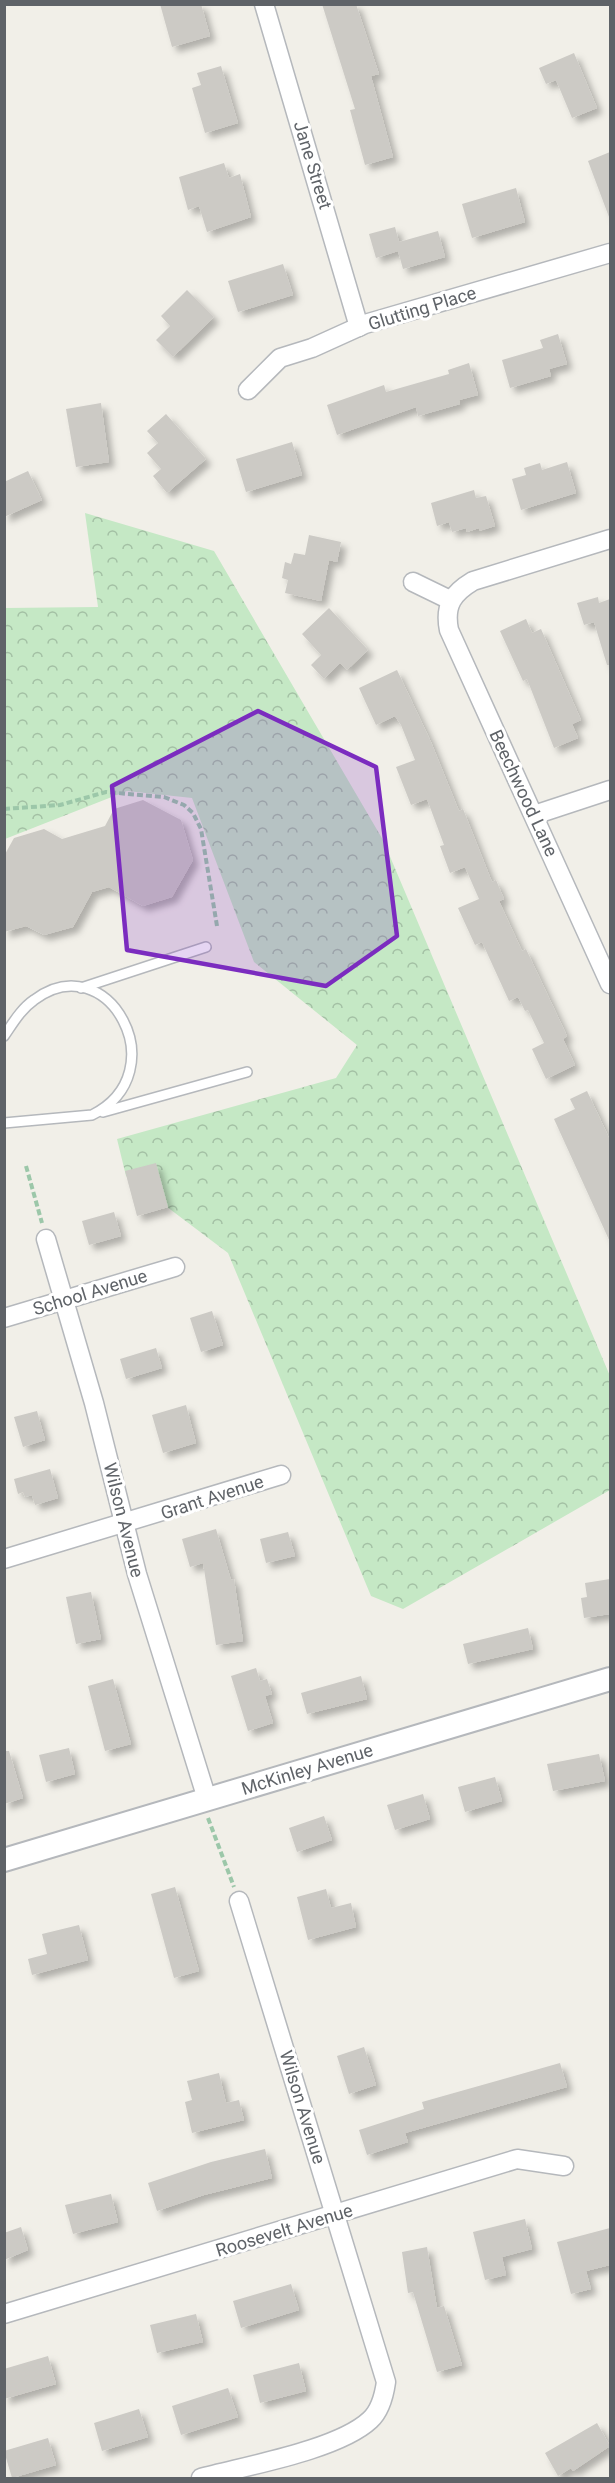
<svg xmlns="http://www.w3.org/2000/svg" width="615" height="2483" viewBox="0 0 615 2483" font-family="Roboto,sans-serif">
  <defs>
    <pattern id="forest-crowns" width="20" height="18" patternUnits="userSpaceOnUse" patternTransform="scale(1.5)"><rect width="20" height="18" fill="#c5e8c5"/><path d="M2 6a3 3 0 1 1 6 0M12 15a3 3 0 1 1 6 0" fill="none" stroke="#a3c0a4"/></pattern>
    <filter id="shadow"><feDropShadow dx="5.5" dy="5.5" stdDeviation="3" flood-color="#0004"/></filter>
  </defs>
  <rect width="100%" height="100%" fill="#f1efe8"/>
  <path fill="url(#forest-crowns)" d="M85,513l129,38 169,289 227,536v114l-207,119 -32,-13 -143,-343 -102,-77 -9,-37 219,-61 21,-33 -103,-83 -62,-164 -65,-7 -122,48v-231l93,-1z"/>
  <g fill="#cccac5" filter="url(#shadow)">
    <path d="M160,4h41l9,32 -38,11z"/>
    <path d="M322,4h34l23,70 -8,2 22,81 -28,8 -15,-55 5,-1z"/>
    <path d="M574,53l23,55 -25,10 -16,-38 -10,4 -7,-16z"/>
    <path d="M221,66l17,57 -33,10 -13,-45 9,-3 -4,-12z"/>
    <path d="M610,152v65h-1l-21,-56z"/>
    <path d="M224,163l5,15 11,-4 11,43 -44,15 -8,-26 -11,4 -9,-33z"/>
    <path d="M516,188l9,34 -53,16 -10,-34z"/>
    <path d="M395,227l4,15 39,-11 7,26 -42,12 -5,-18 -22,7 -7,-24z"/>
    <path d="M283,264l10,31 -55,17 -10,-31z"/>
    <path d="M187,290l27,27 -41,40 -17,-17 14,-14 -9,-10z"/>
    <path d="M558,334l9,30 -18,5 2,7 -41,12 -8,-28 41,-12 -3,-8z"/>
    <path d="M469,363l9,32 -19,5 1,4 -42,12 -2,-9 -79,28 -10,-30 57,-20 2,7 63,-18 -1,-4z"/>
    <path d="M101,403l8,59 -33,5 -10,-58z"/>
    <path d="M166,414l40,45 -39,34 -14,-17 8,-7 -14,-16 11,-10 -11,-12z"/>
    <path d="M292,442l10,33 -56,17 -10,-33z"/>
    <path d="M567,462l9,31 -55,17 -9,-31 14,-4 -2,-7 16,-5 2,7z"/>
    <path d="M28,471l14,29 -38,17v-35z"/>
    <path d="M474,490l2,8 10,-2 9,30 -16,5v-3l-12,4 -1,-4 -14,4 -3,-10 -12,4 -6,-23z"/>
    <path d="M309,535l32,7 -4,20 -8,-2 -8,41 -36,-8 3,-13 -6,-2 3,-16 6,2 3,-11 11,2z"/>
    <path d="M598,597l1,6 11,-4v66h-3l-13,-43 -10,3 -7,-22z"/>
    <path d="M329,608l39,42 -21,20 -7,-7 -16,16 -13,-14 10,-10 -19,-21z"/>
    <path d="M526,619l6,14 9,-4 40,91 -9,4 6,14 -24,10 -27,-69 -4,2 -23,-50z"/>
    <path d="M397,670l34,72 28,69 4,-2 29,73 4,-2 8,19 -5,2 23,50 4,-2 41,87 -4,3 12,26 -29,14 -14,-30 12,-6 -16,-33 -3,1 -7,-14 -9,4 -27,-59 -7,3 -17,-37 21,-9 -14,-32 -15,6 -10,-27 4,-1 -17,-46 -16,6 -15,-38 19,-7 -14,-35 -6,-9 -19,9 -17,-37z"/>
    <path d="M143,800l38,20 12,40 -21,37 -29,9 -34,-19 -17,5 -19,35 -29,8 -18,-9 -22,6v-76l10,-18 30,-9 18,10 43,-13 9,-17z"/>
    <path d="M587,1091l23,49v102l-56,-123 21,-10 -5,-10z"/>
    <path d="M156,1163l12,44 -31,9 -12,-45z"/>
    <path d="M114,1212l7,24 -32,9 -7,-24z"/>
    <path d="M212,1311l11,34 -22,7 -11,-34z"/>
    <path d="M156,1348l6,20 -36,11 -6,-20z"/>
    <path d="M186,1405l10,38 -33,10 -11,-38z"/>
    <path d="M37,1411l8,29 -22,7 -9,-30z"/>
    <path d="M50,1469l8,29 -23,7 -3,-10 -7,2 -2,-5 -5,2 -4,-15z"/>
    <path d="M216,1529l15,51 3,-1 9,62 -27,4 -13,-82 -13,4 -8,-28z"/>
    <path d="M288,1532l7,24 -29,7 -6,-24z"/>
    <path d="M610,1579v35l-26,4 -3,-20 6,-1 -2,-14z"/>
    <path d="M91,1592l10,47 -25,5 -10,-47z"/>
    <path d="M528,1628l5,21 -65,15 -5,-20z"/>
    <path d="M256,1668l4,13 7,-2 5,15 -7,2 8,27 -25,8 -17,-55z"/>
    <path d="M361,1676l6,23 -60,15 -6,-21z"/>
    <path d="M113,1679l18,65 -26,7 -17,-65z"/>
    <path d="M69,1748l6,26 -29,8 -7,-27z"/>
    <path d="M4,1751h5l14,47 -19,6z"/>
    <path d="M599,1754l6,27 -52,10 -6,-27z"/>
    <path d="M495,1777l7,24 -37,11 -7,-25z"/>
    <path d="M423,1794l7,25 -35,11 -8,-25z"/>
    <path d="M324,1816l8,24 -35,12 -8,-24z"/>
    <path d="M175,1887l24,84 -25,7 -23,-84z"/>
    <path d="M326,1889l5,19 20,-5 5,24 -48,13 -11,-43z"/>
    <path d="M79,1925l9,35 -56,15 -4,-16 19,-5 -5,-20z"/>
    <path d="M364,2047l12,38 -27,9 -12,-38z"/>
    <path d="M560,2063l7,24 -162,46 3,9 -41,13 -8,-25 65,-21 -2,-7z"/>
    <path d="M219,2073l7,30 13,-3 5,20 -52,13 -7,-31 7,-2 -5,-19z"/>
    <path d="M265,2149l7,29 -68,17 -47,16 -9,-28 63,-21z"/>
    <path d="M111,2194l7,28 -45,12 -8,-29z"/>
    <path d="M525,2219l7,30 -30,8 4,18 -21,5 -12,-48z"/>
    <path d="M21,2227l7,23 -24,10v-27z"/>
    <path d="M610,2228v37l-24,6 5,18 -20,5 -14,-52z"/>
    <path d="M427,2247l10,61 7,-2 18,59 -25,7 -24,-80 -5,1 -6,-41z"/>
    <path d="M291,2284l8,26 -58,18 -8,-27z"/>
    <path d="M196,2314l7,28 -46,11 -7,-28z"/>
    <path d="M48,2356l8,28 -52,15v-30z"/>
    <path d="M299,2363l7,28 -46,12 -7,-28z"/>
    <path d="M228,2388l10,29 -57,18 -9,-29z"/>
    <path d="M139,2409l9,28 -46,14 -8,-28z"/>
    <path d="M597,2423l13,23 -37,25 -2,-3 -13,8 -13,-23z"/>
    <path d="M48,2438l8,27 -44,13 -8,-27z"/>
  </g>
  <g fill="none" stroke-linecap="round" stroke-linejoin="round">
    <defs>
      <g id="service">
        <path d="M81,988l125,-41"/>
        <path d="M4,1036c9,-13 17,-27 30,-36 74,-56 144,72 58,115l-88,8"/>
        <path d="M103,1112l144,-40"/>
      </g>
      <g id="minor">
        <path d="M264,4l95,323"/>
        <path d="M248,390l32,-32 32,-10 53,-24 245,-71"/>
        <path d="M610,539l-137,42c-20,12 -29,24 -24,49l161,354"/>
        <path d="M413,582l37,18"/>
        <path d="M534,815l76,-25"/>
        <path d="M46,1239l48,164 43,171 70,225"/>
        <path d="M4,1318l171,-51"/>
        <path d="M4,1559l277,-84"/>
        <path d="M4,2314l513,-155 47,7"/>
        <path d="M201,2478c44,-12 137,-28 169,-58 10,-9 14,-24 16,-38l-147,-481"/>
      </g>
      <path id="tertiary" d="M4,1860l606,-181"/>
    </defs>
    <use href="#service" stroke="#b5b8bc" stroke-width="12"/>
    <use href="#minor" stroke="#b5b8bc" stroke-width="21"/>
    <use href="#tertiary" stroke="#b5b8bc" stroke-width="26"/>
    <g stroke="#9cc7a9" stroke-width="4" stroke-dasharray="6 3" stroke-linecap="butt">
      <path d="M4,809l56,-4 46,-13 58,5 20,8 9,8 8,16 16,97"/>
      <path d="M26,1166l16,57"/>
      <path d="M208,1818l26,69"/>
    </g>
    <use href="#service" stroke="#fff" stroke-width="9"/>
    <use href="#minor" stroke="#fff" stroke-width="18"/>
    <use href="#tertiary" stroke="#fff" stroke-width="22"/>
  </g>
  <path fill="#7b2cbf" fill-opacity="0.2" stroke="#7b2cbf" stroke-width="4.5" stroke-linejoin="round" d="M258,711l118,56 21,169 -71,50 -199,-36 -15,-164z"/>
  <g text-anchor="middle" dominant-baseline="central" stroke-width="6" stroke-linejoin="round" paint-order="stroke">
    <g font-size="18" fill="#5f6368" stroke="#fff">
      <text transform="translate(313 165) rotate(73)">Jane Street</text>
      <text transform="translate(422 308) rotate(-17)">Glutting Place</text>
      <text transform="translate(524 793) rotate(65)">Beechwood Lane</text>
      <text transform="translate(90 1292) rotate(-17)">School Avenue</text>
      <text transform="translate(212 1497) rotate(-18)">Grant Avenue</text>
      <text transform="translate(124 1520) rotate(76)">Wilson Avenue</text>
      <text transform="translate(307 1769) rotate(-17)">McKinley Avenue</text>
      <text transform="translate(303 2107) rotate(73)">Wilson Avenue</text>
      <text transform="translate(284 2230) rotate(-17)">Roosevelt Avenue</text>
    </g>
  </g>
  <rect width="615" height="2483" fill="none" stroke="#5f6368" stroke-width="12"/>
</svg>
